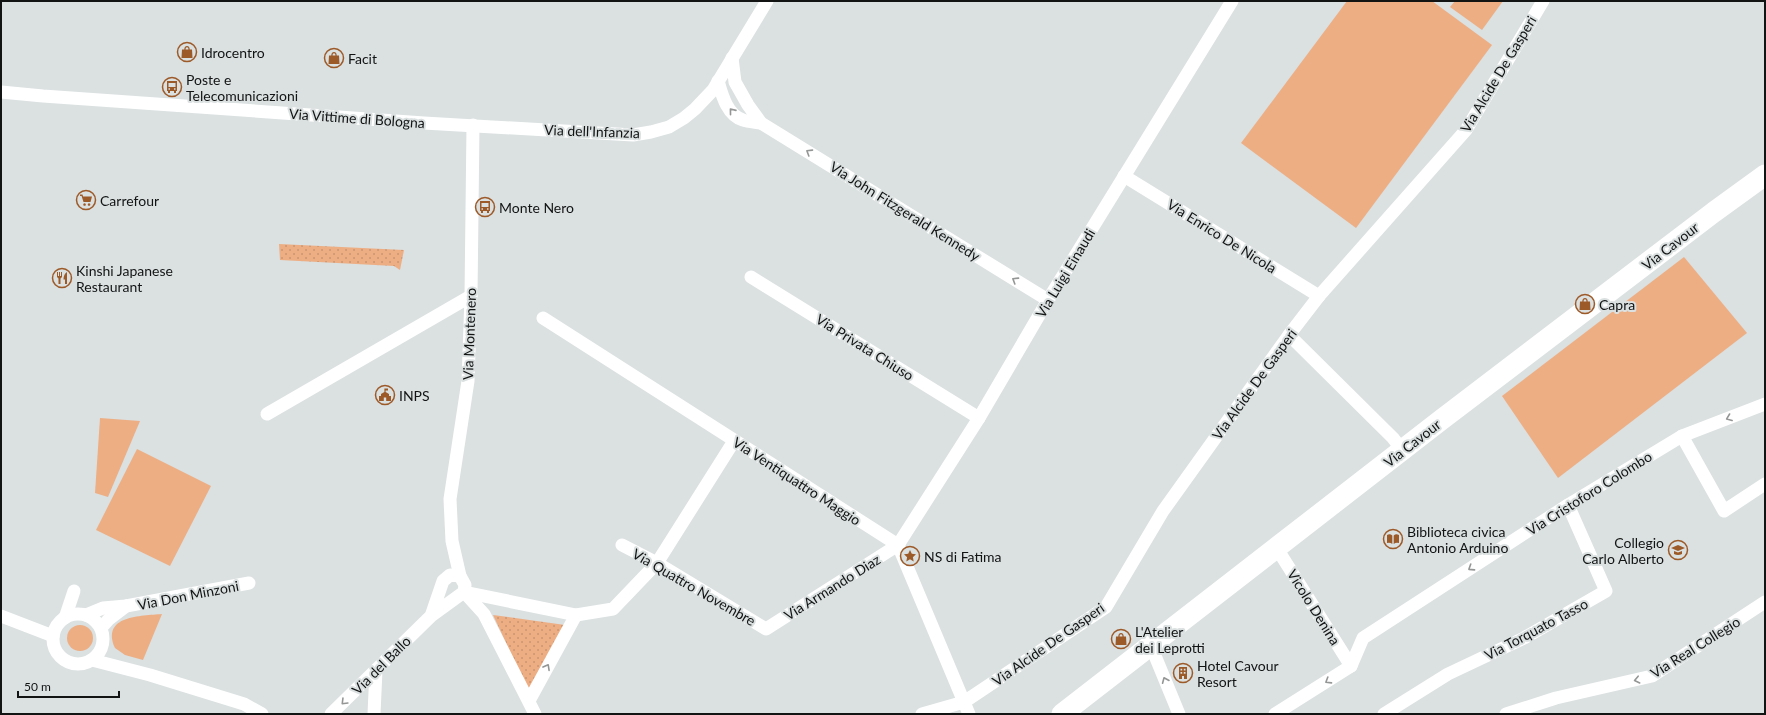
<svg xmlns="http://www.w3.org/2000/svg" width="1766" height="715" viewBox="0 0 1766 715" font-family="Lato,sans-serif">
  <defs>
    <pattern id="grass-dots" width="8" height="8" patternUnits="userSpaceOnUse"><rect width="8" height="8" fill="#edae84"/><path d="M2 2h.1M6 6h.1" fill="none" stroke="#ca9571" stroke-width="1.8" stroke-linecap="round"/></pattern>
  </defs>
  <rect width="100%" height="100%" fill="#dbe0e1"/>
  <g fill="url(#grass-dots)">
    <path d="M279,244l125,6 -4,20 -6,-4 -114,-6z"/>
    <path d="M493,615l72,10 -36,67z"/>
  </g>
  <g fill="#edae84">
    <path d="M1347,1h85l60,44 -136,183 -115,-85z"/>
    <path d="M1455,1h48l-21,29 -32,-23z"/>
    <path d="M1684,257l63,76 -189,145 -56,-82z"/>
    <path d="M100,418l40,3 -32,76 -13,-4z"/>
    <path d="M137,449l74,37 -41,80 -74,-36z"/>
    <path d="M162,614l-19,46 -18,-5 -10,-7c-14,-33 26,-32 47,-34z"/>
    <circle cx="80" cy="638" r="13"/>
  </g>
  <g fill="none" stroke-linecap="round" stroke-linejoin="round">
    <g stroke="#fff" stroke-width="13">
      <path d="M732,58l3,24 13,23 13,18 287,177"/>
      <path d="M718,81c4,14 9,34 25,39 5,2 12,2 18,3"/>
      <path d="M1,92l42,4 381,27 209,12 18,-3 18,-5 15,-9 11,-9 18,-19 54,-89"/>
      <path d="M1124,176l195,120"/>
      <path d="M751,277l228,141"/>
      <path d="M543,318l355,227 71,169"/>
      <path d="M1289,335l104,103 10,13"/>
      <path d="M267,414l204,-118"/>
      <path d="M1682,436l42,75 41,-27"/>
      <path d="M622,545l35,18 109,66 132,-84 81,-127 69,-118 184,-299"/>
      <path d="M1276,547l75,119"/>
      <path d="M460,576l-8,-35 -2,-42 18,-118 3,-85 2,-171"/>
      <path d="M464,592l112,23 37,-6 44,-46 77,-122"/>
      <path d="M464,592l20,22 51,100"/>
      <circle cx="78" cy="639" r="25"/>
      <path d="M86,615l17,-7 23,-2 123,-23"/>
      <path d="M1,616l52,20"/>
      <path d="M65,618l9,-27"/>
      <path d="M101,628l8,-9 17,-13"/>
      <path d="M1151,646l28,68"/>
      <path d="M92,660l58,15 94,29 18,10"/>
      <path d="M529,701l47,-86"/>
      <path d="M331,714l100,-98 33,-24 1,-7 -5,-9 -10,-1 -7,6 -12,35"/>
      <path d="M374,714l2,-44"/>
      <path d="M922,714l42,-12 142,-95 57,-96 126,-176 30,-39 147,-166 77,-129"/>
      <path d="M1275,714l76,-48 12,-28 205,-133 114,-69 83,-32"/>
      <path d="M1384,714l64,-40 76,-36 82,-47 -38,-86"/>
      <path d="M1506,714l50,-16 96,-22 113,-74"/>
    </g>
    <path stroke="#fff" stroke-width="21" d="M1062,714l379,-294 273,-208 51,-37"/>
  </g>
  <defs><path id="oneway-chevron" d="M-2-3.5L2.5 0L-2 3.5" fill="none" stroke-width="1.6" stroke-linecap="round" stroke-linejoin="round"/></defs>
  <g stroke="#949595">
    <use href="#oneway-chevron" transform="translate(732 111) rotate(-129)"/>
    <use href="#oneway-chevron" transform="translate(809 152) rotate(-148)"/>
    <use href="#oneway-chevron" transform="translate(1015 280) rotate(-148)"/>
    <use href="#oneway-chevron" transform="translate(1729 418) rotate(159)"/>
    <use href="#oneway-chevron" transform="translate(1471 568) rotate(147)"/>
    <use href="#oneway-chevron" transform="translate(547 667) rotate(-61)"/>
    <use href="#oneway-chevron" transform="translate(1165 680) rotate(-113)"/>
    <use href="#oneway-chevron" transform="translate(1637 680) rotate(167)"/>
    <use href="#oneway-chevron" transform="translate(1328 681) rotate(148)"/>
    <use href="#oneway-chevron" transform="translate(344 702) rotate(135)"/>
  </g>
  <defs>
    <symbol id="shop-ring" viewBox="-11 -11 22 22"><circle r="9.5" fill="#dbe0e1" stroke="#9d5a29" stroke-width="1.5"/><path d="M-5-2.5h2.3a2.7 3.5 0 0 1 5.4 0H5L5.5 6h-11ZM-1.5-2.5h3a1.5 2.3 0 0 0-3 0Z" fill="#9d5a29"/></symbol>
    <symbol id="bus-ring" viewBox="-11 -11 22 22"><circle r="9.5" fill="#dbe0e1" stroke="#9d5a29" stroke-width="1.5"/><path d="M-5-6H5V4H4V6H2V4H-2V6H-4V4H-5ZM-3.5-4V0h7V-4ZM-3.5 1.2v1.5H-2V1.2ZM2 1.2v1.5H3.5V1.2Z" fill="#9d5a29"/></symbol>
    <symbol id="supermarket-ring" viewBox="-11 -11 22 22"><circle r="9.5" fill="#dbe0e1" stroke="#9d5a29" stroke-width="1.5"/><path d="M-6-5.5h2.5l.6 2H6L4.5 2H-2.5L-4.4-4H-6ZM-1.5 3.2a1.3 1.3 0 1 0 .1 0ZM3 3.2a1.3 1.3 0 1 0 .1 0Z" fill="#9d5a29"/></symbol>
    <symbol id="restaurant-ring" viewBox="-11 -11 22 22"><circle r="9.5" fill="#dbe0e1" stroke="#9d5a29" stroke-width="1.5"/><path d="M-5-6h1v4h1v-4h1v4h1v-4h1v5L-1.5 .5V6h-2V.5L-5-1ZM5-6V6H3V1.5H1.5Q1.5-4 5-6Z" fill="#9d5a29"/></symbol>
    <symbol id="civic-ring" viewBox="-11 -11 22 22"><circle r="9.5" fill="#dbe0e1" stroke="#9d5a29" stroke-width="1.5"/><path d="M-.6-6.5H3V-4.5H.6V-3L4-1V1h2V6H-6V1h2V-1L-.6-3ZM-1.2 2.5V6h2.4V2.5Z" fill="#9d5a29"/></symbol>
    <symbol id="library-ring" viewBox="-11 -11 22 22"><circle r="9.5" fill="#dbe0e1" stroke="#9d5a29" stroke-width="1.5"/><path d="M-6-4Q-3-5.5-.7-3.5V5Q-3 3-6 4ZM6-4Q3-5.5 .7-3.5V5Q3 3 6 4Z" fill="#9d5a29"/></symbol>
    <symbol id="university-ring" viewBox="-11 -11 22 22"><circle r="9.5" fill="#dbe0e1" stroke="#9d5a29" stroke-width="1.5"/><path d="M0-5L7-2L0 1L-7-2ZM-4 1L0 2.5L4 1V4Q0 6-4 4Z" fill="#9d5a29"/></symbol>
    <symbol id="sight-ring" viewBox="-11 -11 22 22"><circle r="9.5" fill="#dbe0e1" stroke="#9d5a29" stroke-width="1.5"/><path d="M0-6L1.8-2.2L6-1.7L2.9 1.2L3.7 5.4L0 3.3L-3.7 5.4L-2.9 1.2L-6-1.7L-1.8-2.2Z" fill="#9d5a29"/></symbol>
    <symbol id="building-ring" viewBox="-11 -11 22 22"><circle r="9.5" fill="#dbe0e1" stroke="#9d5a29" stroke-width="1.5"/><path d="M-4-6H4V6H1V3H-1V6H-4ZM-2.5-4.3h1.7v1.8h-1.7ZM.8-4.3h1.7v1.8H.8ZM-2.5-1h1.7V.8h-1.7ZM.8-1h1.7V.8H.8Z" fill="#9d5a29"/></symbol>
  </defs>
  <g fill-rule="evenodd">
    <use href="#shop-ring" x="176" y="41" width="22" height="22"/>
    <use href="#shop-ring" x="323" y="47" width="22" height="22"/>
    <use href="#bus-ring" x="161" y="76" width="22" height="22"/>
    <use href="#supermarket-ring" x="75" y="189" width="22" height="22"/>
    <use href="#bus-ring" x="474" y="196" width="22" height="22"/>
    <use href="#restaurant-ring" x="51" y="267" width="22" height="22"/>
    <use href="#shop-ring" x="1574" y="293" width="22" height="22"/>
    <use href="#civic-ring" x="374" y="384" width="22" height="22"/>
    <use href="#library-ring" x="1382" y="528" width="22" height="22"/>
    <use href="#university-ring" x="1667" y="539" width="22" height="22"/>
    <use href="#sight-ring" x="899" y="545" width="22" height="22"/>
    <use href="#shop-ring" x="1110" y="628" width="22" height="22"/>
    <use href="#building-ring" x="1172" y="662" width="22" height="22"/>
  </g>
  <g text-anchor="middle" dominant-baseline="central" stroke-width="4" stroke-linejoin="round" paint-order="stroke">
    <g font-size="14" fill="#121414" stroke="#dbe0e1" text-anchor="start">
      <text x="201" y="52">Idrocentro</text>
      <text x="348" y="58">Facit</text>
      <text x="186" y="79">Poste e<tspan x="186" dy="16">Telecomunicazioni</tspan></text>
      <text x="100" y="200">Carrefour</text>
      <text x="499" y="207">Monte Nero</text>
      <text x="76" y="270">Kinshi Japanese<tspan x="76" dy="16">Restaurant</tspan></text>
      <text x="1599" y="304">Capra</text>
      <text x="399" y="395">INPS</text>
      <text x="1407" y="531">Biblioteca civica<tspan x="1407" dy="16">Antonio Arduino</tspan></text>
      <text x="1664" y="542" text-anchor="end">Collegio<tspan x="1664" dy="16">Carlo Alberto</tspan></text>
      <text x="924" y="556">NS di Fatima</text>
      <text x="1135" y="631">L'Atelier<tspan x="1135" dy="16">dei Leprotti</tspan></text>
      <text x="1197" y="665">Hotel Cavour<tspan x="1197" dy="16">Resort</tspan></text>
    </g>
    <g font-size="14" fill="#121414" stroke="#dbe0e1">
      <text transform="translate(1498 74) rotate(-59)">Via Alcide De Gasperi</text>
      <text transform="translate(357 118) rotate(4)">Via Vittime di Bologna</text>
      <text transform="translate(592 131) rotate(2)">Via dell'Infanzia</text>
      <text transform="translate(905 211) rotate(32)">Via John Fitzgerald Kennedy</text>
      <text transform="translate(1222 236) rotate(32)">Via Enrico De Nicola</text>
      <text transform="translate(1670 246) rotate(-38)">Via Cavour</text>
      <text transform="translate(1065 273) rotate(-59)">Via Luigi Einaudi</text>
      <text transform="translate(469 334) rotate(-88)">Via Montenero</text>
      <text transform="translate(865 347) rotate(32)">Via Privata Chiuso</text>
      <text transform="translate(1254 384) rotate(-54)">Via Alcide De Gasperi</text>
      <text transform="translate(1412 443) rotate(-38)">Via Cavour</text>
      <text transform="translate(797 481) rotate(33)">Via Ventiquattro Maggio</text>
      <text transform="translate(1589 493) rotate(-32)">Via Cristoforo Colombo</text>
      <text transform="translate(694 587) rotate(30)">Via Quattro Novembre</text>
      <text transform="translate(832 587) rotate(-32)">Via Armando Diaz</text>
      <text transform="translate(188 595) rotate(-11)">Via Don Minzoni</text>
      <text transform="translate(1314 607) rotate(58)">Vicolo Denina</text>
      <text transform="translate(1536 629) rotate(-28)">Via Torquato Tasso</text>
      <text transform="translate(1048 644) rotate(-35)">Via Alcide De Gasperi</text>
      <text transform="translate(1695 647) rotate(-32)">Via Real Collegio</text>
      <text transform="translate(381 665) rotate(-45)">Via del Ballo</text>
    </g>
  </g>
  <rect width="1766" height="715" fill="none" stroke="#121414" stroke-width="4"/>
  <path d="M18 691v6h101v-6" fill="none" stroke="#121414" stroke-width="2"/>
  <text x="24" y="691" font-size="12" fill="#121414" stroke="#dbe0e1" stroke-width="3" paint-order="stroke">50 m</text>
</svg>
